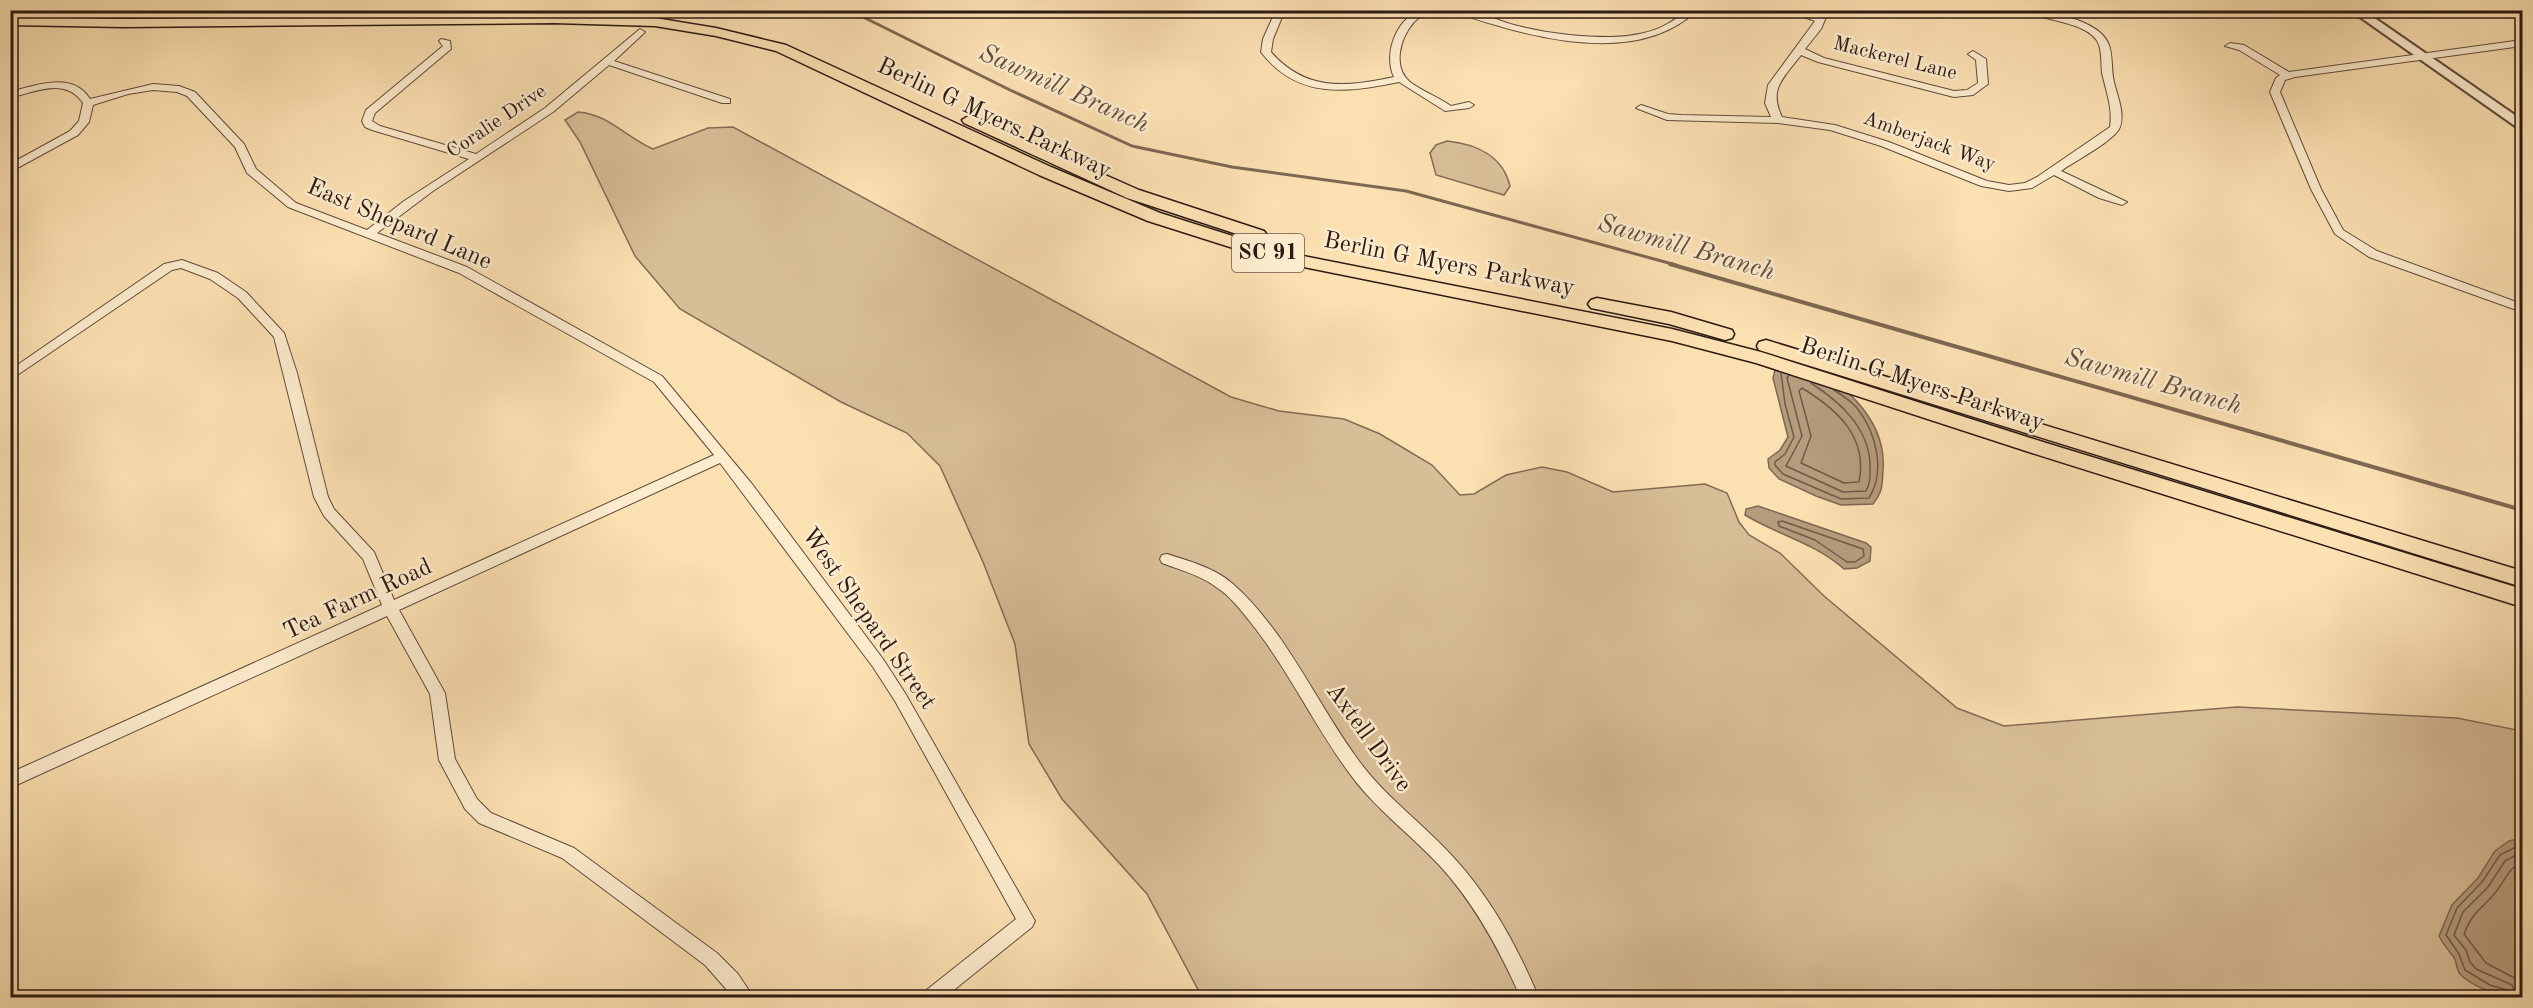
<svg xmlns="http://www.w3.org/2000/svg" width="2533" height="1008" viewBox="0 0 2533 1008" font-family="'Old Standard TT',serif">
  <rect width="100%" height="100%" fill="#fbe0b2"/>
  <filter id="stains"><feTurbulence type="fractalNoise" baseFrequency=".00333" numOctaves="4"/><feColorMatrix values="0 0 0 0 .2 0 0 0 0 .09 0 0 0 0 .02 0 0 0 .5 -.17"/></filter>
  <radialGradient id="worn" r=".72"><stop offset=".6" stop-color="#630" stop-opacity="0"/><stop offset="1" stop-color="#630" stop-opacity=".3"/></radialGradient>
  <g fill="#d8be97" stroke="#826c54" stroke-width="1.5">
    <path d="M578,112c30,2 48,25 75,37l55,-21 25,-1 498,270 48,14 65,8 36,15 52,31 28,30 14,-1 32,-19 36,-8 25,5 46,20 92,-8 22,9 12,29 10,13 31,18 44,43 133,112 47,18 233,-19 220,11 65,13v266h-1320l-55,-103 -85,-95 -33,-55 -14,-100 -32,-82 -43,-96 -33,-33 -66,-31 -161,-93 -45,-53 -55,-114 -15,-22z"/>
    <path d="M1447,141c29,3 56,15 63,45l-6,9 -68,-20 -6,-22 6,-8z"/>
  </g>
  <g fill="#b59c7c" stroke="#7e6852" stroke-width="1.5">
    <path d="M1796,361c44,17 91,57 87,109 -1,16 0,21 -10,34l-32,1 -25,-9 -37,-17 -10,-11 -1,-9 12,-9 8,-13 -15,-59 3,-12 10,-4z"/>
    <path d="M1758,506l108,37 5,4 -1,14 -13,7 -13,1c-29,-26 -66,-34 -99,-54l1,-6z"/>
    <path d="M2522,838v157c-15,6 -51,-9 -62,-21 -4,-5 -3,-13 -7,-18 -5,-6 -10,-12 -14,-20l13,-31 26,-27 17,-27 14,-10z"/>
  </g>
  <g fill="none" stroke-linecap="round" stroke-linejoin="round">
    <g stroke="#705a47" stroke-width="1.5">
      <path d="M1781,373l4,31 9,33 -9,17 -10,8v3l8,9 58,25 28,-1c17,-27 7,-66 -12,-90 -6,-7 -15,-13 -23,-18"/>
      <path d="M1789,375l-2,3 15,58 -16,30 57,26 23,-1c5,-9 4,-18 4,-28 -2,-36 -30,-61 -59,-80"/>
      <path d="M1802,388c36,22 66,49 57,94l-15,1 -43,-20 10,-27 -12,-45z"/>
      <path d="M1782,521l81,28 1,7 -9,6h-8l-32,-22 -36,-14 -1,-4z"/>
      <path d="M2522,861c-14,8 -17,20 -27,32 -14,17 -22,18 -31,41l22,29 36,19"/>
      <path d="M2511,998l-4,-8 -17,-5 -25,-15 -6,-16 -13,-19 11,-27 25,-26 18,-27 22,-11"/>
      <path d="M2518,998l-6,-13 -36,-16 -6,-7 -4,-12 -12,-15 9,-23 25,-25 17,-26 17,-9"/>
    </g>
    <path stroke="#7e6852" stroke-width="3" d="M849,10l161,80 122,56 100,21 174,24 270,74"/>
    <path stroke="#7e6852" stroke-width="4" d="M1670,264l852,246"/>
    <defs>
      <g id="minor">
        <path d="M1276,10h9l-12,29 -2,13c35,40 75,35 123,25 -12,-24 5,-67 34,-67 -4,4 -10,8 -14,12 -14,16 -22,45 -4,60 12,9 28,15 41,24l18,-4 5,3 -5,3 -24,3 -46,-29c-53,11 -102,17 -138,-30l2,-13z"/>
        <path d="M1456,10c20,0 38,9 58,15 31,8 64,12 97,12 18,0 42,-4 58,-14 11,-6 15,-13 28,-13 -50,49 -137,34 -198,16 -14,-4 -31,-8 -43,-16z"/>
        <path d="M1785,10h15l18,6 2,-6h9l-8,19 -16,20 19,9 130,33 13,-1 11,-7 -2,-23 -8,-6 5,-3 13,8 2,25 -15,11 -19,2 -136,-35 -17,-7c-17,23 -33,33 -19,62l53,8 54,17 98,39 22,4 16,-2 12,-6 73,-50c3,-19 -4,-36 -8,-54 -1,-9 0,-19 -3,-28 -8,-24 -59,-24 -77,-35 23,0 78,9 87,35 4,11 2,25 5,37 3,13 11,31 6,45 -4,13 -47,35 -59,44l66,31 -5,3 -23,-7 -45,-23 -22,13 -23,3 -28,-5 -100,-40 -51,-16 -52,-7 -111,-3 -31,-12 5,-3 27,9 13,1 90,2 -6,-14 3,-18 47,-64z"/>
        <path d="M640,29l5,3 -2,2 -29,27 116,38v4h-8l-113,-38 -56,47 -120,79 -56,42 90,34 195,109 90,108 131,175 22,34 130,228 -3,6 -88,71h-23l3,-6 92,-73 -121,-218 -22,-34 -153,-204 -321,147 46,83 10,66 22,40 14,14 83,35 143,105 21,21 16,24h-20l-29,-33 -143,-107 -83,-35 -14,-14 -26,-49 -9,-66 -43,-78 -377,172v-15l372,-168 -19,-46 -39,-43 -10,-19 -40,-160 -36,-39 -28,-19 -29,-11 -9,2 -162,110v-10l154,-106 18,-4 36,13 28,19 38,41 13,40 31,124 6,12 40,43 20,48 320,-145 -60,-73 -195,-109 -171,-66 -41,-34 -12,-26 -48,-51 -10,-4 -24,-2 -25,4 -35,11 -4,17 -11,13 -68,37v-8l60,-33 9,-10 4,-18c-17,-26 -47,-12 -73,-5v-6c27,-7 63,-21 80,7l63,-15 26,2 16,6 49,52 12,25 40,34 71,27 37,-29 65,-42 -97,-29 -7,-3 -3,-6 4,-11 77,-64 -4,-5 2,-2 9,2 1,8 -76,64 -3,8 8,5 96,28 69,-46z"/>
        <path d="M2522,40v6l-227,31 -10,3 -5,12 41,97 22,41 34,21 145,53v8l-153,-55 -34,-23 -24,-45 -41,-97 6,-14 4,-3 -41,-25 -14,-4 5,-3 14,2 45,27z"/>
        <path d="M1167,554c22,7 48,14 66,30 54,48 83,119 126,177 27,37 65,63 95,97 37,40 64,90 85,140h-18c-21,-47 -46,-94 -81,-132 -27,-29 -59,-53 -84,-84 -39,-50 -65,-109 -105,-159 -10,-13 -21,-27 -35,-36 -16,-12 -36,-17 -54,-24l-2,-4 2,-4z"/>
      </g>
      <path id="tertiary" d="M2350,10h13l159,110v9l-4,-1z"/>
      <g id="primary">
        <path d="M554,15l101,3 61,10 70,17 265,122 109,46 123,39 389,77 89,23 282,90 479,147v18l-493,-155 -273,-89 -84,-22 -398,-80 -126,-40 -109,-46 -263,-124 -60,-15 -61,-10 -101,-3 -430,4 -114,-2v-8l114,2z"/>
        <path d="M970,115l169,75 125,41 3,4 -3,4h-12l-125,-41 -163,-75 -2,-3z"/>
        <path d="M1597,298l74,14 61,18 2,4 -2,4 -7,2 -56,-16 -78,-16 -3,-4 3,-4z"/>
        <path d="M1766,340l756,231v16l-763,-237 -2,-4 2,-4z"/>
      </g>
    </defs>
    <use href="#minor" stroke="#604b3a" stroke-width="2"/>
    <use href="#tertiary" stroke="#604b3a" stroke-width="4"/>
    <use href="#primary" stroke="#2c1912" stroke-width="3"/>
    <use href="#minor" fill="#fcebcd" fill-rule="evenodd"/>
    <use href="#tertiary" fill="#fcebcd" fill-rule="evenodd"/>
    <use href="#primary" fill="#fbe0b2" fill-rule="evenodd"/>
  </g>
  <g text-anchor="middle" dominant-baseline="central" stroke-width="5" stroke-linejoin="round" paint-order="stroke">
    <g font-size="20" fill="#2c1912" stroke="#fcebcd">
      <text transform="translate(1895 59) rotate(14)">Mackerel Lane</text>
      <text transform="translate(497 122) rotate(-34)">Coralie Drive</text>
      <text transform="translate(1929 142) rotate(20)">Amberjack Way</text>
    </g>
    <rect fill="#fcebcd" stroke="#6a584a" stroke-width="1.5" x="1232" y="234" width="72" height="38" rx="4.5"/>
    <g font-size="22" font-weight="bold" fill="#2c1912">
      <text x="1268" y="253">SC 91</text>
    </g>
    <g font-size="24" fill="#2c1912" stroke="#fcebcd">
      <text transform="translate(994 119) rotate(25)">Berlin G Myers Parkway</text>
      <text transform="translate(399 225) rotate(23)">East Shepard Lane</text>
      <text transform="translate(1449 265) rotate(11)">Berlin G Myers Parkway</text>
      <text transform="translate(1922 385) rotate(18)">Berlin G Myers Parkway</text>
      <text transform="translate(358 600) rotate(-25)">Tea Farm Road</text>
      <text transform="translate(868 619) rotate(55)">West Shepard Street</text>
      <text transform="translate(1368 738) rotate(54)">Axtell Drive</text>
    </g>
    <g font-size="26" font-style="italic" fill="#634d3c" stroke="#fcebcd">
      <text transform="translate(1064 89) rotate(24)">Sawmill Branch</text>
      <text transform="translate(1686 248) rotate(16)">Sawmill Branch</text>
      <text transform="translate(2153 382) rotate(16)">Sawmill Branch</text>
    </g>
  </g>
  <rect width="2533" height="1008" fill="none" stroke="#fbe0b2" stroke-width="36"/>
  <rect x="12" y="12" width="2509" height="984" fill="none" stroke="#2c1912" stroke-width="3"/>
  <rect x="18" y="18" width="2497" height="972" fill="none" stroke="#2c1912" stroke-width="1.5"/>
  <rect width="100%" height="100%" filter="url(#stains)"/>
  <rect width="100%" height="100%" fill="url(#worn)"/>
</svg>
